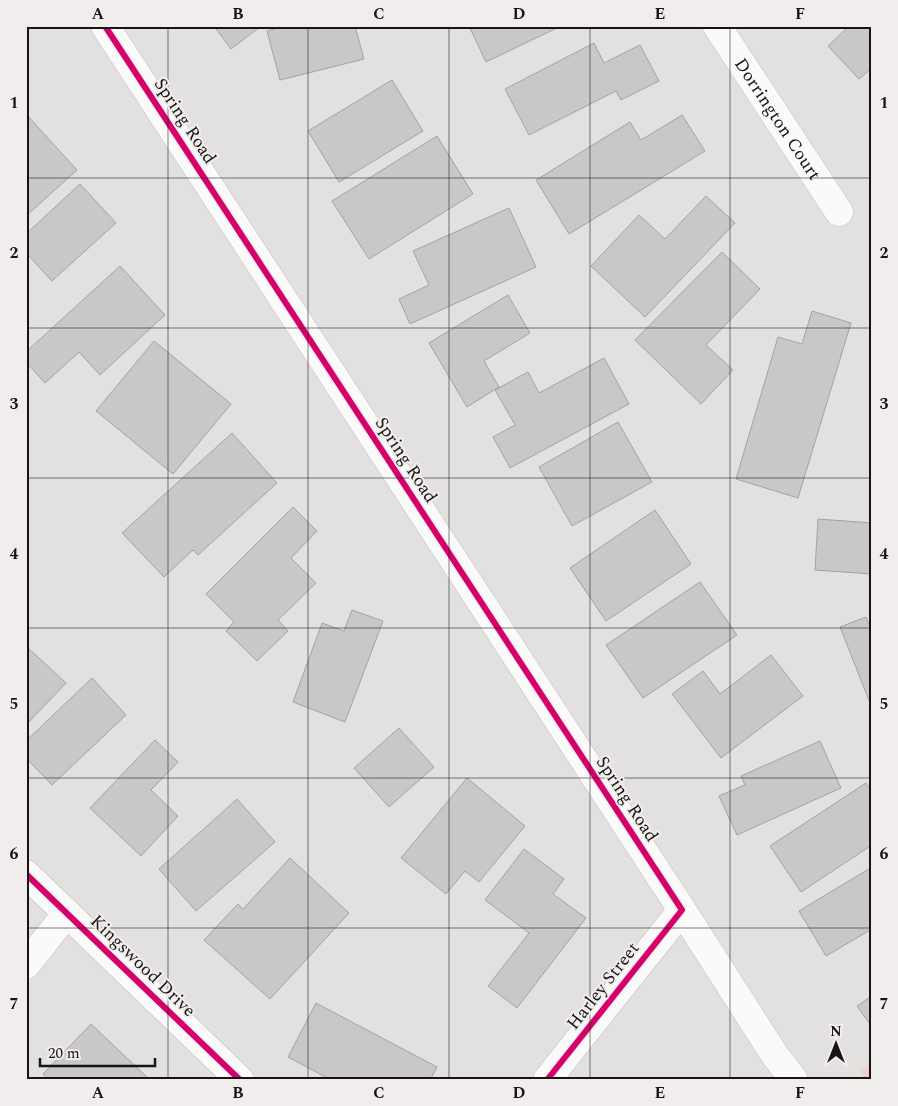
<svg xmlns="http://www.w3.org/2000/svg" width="898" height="1106" viewBox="0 0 898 1106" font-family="Spectral,serif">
  <rect width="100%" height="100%" fill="#e3e1e0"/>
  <path fill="#eecfc9" d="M872,1064v16h-7l-5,-9z"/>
  <g fill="#c9c7c7" stroke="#a4a3a2">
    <path d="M214,26h47l-30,23z"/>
    <path d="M285,26h70l9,33 -84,21 -13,-49z"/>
    <path d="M469,26h92l-75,36z"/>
    <path d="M849,26h23v42l-13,11 -31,-33z"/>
    <path d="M594,43l10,20 36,-18 19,36 -38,19 -5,-9 -87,44 -24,-46z"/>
    <path d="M392,80l31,51 -84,51 -31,-51z"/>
    <path d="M26,114l51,56 -51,46z"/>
    <path d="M682,115l23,36 -136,83 -33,-54 94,-58 11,18z"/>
    <path d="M437,136l36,58 -104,65 -37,-58z"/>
    <path d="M80,184l36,39 -64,58 -26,-28v-19z"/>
    <path d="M706,196l29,27 -90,94 -54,-51 48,-51 26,24z"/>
    <path d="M509,208l27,59 -126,57 -11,-25 30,-14 -16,-34z"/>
    <path d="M722,252l38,37 -54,56 27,25 -32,34 -66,-64z"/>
    <path d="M120,266l45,49 -65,60 -21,-23 -34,31 -19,-21v-10z"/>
    <path d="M508,295l22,38 -46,28 15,26 -32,20 -38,-64z"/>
    <path d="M812,311l39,12 -53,175 -62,-19 42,-142 24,7z"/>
    <path d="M154,341l77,63 -58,70 -77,-63z"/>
    <path d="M604,358l25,46 -119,64 -17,-31 22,-12 -20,-35 33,-18 11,21z"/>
    <path d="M618,422l34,60 -80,44 -33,-59z"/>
    <path d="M232,433l45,50 -79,72 -5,-5 -29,27 -42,-44z"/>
    <path d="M293,507l24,24 -26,27 25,25 -38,37 10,11 -31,30 -31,-30 8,-9 -28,-28z"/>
    <path d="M655,510l36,54 -85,57 -36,-53z"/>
    <path d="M818,519l54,4v51l-57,-4z"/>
    <path d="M700,582l37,53 -94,63 -37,-53z"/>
    <path d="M352,610l31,11 -38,101 -52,-20 29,-79 22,8z"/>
    <path d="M866,617l6,14v77l-32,-81z"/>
    <path d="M26,646l40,37 -40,42z"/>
    <path d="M771,655l32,41 -82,62 -49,-64 31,-23 17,23z"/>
    <path d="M92,678l34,37 -74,70 -26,-27v-17z"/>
    <path d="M399,728l35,39 -45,40 -35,-39z"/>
    <path d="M155,740l23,22 -27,28 27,26 -37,40 -51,-48z"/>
    <path d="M820,741l21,47 -104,47 -18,-39 26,-11 -4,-9z"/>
    <path d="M467,778l58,48 -46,56 -14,-11 -19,23 -45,-36z"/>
    <path d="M866,783l6,9v53l-71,47 -31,-46z"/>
    <path d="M237,799l38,43 -79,69 -37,-42z"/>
    <path d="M524,849l40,30 -11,15 33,24 -69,90 -29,-22 41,-53 -44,-33z"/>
    <path d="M290,858l59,55 -79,86 -66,-59 34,-36 5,5z"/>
    <path d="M872,867v62l-46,27 -27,-45z"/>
    <path d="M872,996v31l-15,-21z"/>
    <path d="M316,1003l121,64 -7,13h-99l-43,-23z"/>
    <path d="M91,1024l59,56h-101l-6,-6z"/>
  </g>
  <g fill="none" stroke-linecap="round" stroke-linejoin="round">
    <defs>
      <g id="minor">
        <path d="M105,26l577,884 92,144 20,26"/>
        <path id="s1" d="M717,26l122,186"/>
        <path d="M26,874l214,206"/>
        <path d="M26,965l41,-52"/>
        <path d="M547,1080l135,-170"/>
      </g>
    </defs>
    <use href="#minor" stroke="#bebdbc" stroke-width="29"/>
    <use href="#minor" stroke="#fbfafa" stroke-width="28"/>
    <defs>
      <g id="cycleway">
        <path d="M105,26l577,884 -135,170"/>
        <path d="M26,874l214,206"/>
      </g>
    </defs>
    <use href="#cycleway" stroke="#f1edec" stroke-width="9"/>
    <use href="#cycleway" stroke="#d6006c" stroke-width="6"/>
  </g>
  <path fill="none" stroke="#161414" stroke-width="1" stroke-opacity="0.55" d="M168,26v1054M308,26v1054M449,26v1054M590,26v1054M730,26v1054M26,178h846M26,328h846M26,478h846M26,628h846M26,778h846M26,928h846"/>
  <g text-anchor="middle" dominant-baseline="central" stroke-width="4" stroke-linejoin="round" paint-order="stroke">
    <g font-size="18" fill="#161414" stroke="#f1edec">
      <text stroke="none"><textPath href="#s1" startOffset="111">Dorrington Court</textPath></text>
      <text transform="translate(185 121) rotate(57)">Spring Road</text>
      <text transform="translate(406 460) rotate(57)">Spring Road</text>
      <text transform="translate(627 799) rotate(57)">Spring Road</text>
      <text transform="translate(143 966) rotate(44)">Kingswood Drive</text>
      <text transform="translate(603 986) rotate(-52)">Harley Street</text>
    </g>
  </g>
  <rect width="898" height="1106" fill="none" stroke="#f1edec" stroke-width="55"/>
  <g transform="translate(836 1044)" stroke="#f1edec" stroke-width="4" paint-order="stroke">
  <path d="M0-4L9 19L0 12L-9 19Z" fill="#161414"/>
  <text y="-8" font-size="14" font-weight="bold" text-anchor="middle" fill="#161414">N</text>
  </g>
  <path d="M40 1058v8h115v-8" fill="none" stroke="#161414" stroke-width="2.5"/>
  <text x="48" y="1058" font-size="15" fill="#161414" stroke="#f1edec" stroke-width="4" paint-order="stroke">20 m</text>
  <rect x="28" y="28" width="842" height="1050" fill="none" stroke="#161414" stroke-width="2"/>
  <g font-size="16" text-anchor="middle" font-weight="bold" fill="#161414">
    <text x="98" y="19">A</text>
    <text x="238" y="19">B</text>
    <text x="379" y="19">C</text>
    <text x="519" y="19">D</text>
    <text x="660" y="19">E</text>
    <text x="800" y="19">F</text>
    <text x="14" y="108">1</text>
    <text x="884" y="108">1</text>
    <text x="14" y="258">2</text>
    <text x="884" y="258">2</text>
    <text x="14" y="409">3</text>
    <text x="884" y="409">3</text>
    <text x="14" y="559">4</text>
    <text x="884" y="559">4</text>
    <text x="14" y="709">5</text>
    <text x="884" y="709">5</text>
    <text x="14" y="859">6</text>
    <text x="884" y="859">6</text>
    <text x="14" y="1009">7</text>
    <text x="884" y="1009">7</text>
    <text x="98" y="1098">A</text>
    <text x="238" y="1098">B</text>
    <text x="379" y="1098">C</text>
    <text x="519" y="1098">D</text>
    <text x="660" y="1098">E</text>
    <text x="800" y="1098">F</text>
  </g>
</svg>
